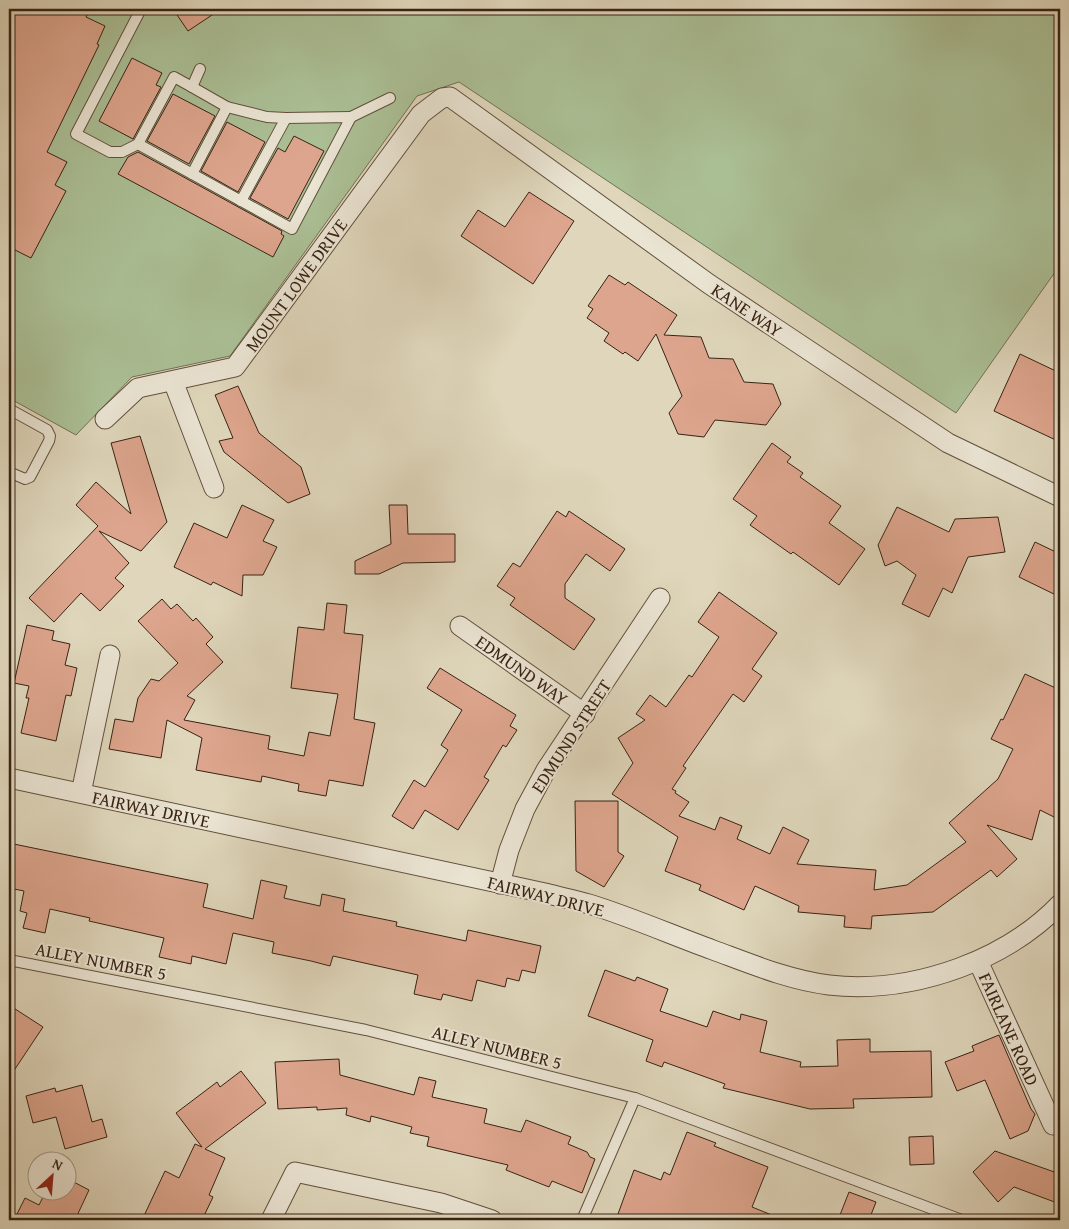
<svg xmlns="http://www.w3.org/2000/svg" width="1069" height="1229" viewBox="0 0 1069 1229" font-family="'Gentium Book Plus',serif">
  <rect width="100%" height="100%" fill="#dfd6bb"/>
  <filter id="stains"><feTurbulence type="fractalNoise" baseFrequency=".004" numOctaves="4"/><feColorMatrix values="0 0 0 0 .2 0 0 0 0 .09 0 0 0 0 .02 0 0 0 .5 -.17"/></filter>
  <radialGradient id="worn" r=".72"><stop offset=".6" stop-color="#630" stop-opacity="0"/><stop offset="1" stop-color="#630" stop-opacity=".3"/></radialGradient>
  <path fill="#abbf95" stroke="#727154" d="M9,9h1051v256l-104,148 -497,-331 -42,14 -187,260 -98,21 -56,58 -67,-37z"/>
  <g fill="#dda58d" stroke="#382313">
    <path d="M9,9h81l-4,8 19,9 -8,18 2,1 -52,107 20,10 -12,23 11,6 -35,67 -22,-11z"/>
    <path d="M173,9h48l-33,22z"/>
    <path d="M132,58l30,15 -6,12 5,2 -28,52 -34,-18z"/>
    <path d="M173,94l42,22 -26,48 -42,-23z"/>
    <path d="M227,122l38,20 -27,50 -37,-21z"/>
    <path d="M294,136l30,15 -36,68 -38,-21 28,-50 7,4z"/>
    <path d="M138,152l144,79 -1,3 3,2 -11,21 -155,-83 10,-17z"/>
    <path d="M529,192l45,29 -41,63 -72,-48 17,-26 27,17z"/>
    <path d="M609,275l16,10 3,-3 49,33 -13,20 37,2 8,21 24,1 11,23 29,2 8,20 -15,21 -51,-5 -11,17 -26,-3 -9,-21 13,-17 -26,-62 -18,27 -13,-9 -2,2 -19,-13 5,-8 -22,-15 6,-9 -5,-3z"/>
    <path d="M1020,354l40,19v69l-66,-31z"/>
    <path d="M238,386l21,47 42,34 9,27 -22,9 -64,-51 -5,-11 14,-3 -18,-43z"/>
    <path d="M140,436l27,86 -26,29 -42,-20 30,32 -14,15 9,8 -24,25 -19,-18 -27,29 -25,-24 69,-72 -22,-21 20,-23 35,32 -20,-71z"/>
    <path d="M772,443l19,14 -4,5 16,11 -3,4 41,29 -12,17 36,26 -26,36 -46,-33 -2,2 -41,-29 7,-9 -24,-17z"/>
    <path d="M242,505l32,15 -11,21 14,6 -14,28h-20l-1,21 -29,-14 -2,3 -37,-18 20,-44 33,15z"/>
    <path d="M389,505h18l1,29h47v28l-52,1 -24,11h-24v-13l36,-17z"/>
    <path d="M897,507l52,25 6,-13 43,-2 7,35 -37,5 -16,36 -9,-5 -14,29 -27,-13 14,-29 -19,-14 -12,5 -7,-21z"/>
    <path d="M557,511l9,6 3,-6 56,38 -15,22 -24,-17 -21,30v14l30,21 -21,31 -64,-45 5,-7 -18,-12 16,-23 7,4z"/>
    <path d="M1035,542l25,12v43l-41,-20z"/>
    <path d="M719,592l58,41 -25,36 10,7 -18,26 -11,-8 -50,72 3,2 -14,21 4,2 -1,2 14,9 -10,14 36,14 5,-13 22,9 -5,13 33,15 13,-27 26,13 -12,24 79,6 -2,20 33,-5 59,-43 -17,-19 49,-44 15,-30 -22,-10 10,-20 2,1 22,-46 35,16v130l-20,-10 -8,30 -45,-15 30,34 -20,18 -6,-7 -58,42 -61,4 -1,13 -27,-2 1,-11 -47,-4 1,-6 -44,-20 -11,24 -45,-20 2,-5 -36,-14 13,-34 -66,-43 21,-31 -15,-25 27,-18 -9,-6 14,-19 16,12 23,-32 3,2 27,-40 -21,-15z"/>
    <path d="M162,599l9,10 6,-5 16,17 3,-3 17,19 -7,7 17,18 -36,34 8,4 -11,20 86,16 -2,13 36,7 5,-24 21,4 8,-42 -47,-6 7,-61 26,3 3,-27 20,2 -3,28 19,2 -9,84 21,4 -12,63 -34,-6 -3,16 -28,-5 1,-7 -37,-8 -1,6 -65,-12 6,-32 -35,-18 -6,38 -52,-9 6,-30 18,3 5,-24 13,-19 8,2 19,-18 -40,-42z"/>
    <path d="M27,625l27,6 -2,9 18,4 -5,21 12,3 -6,28 -5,-1 -10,46 -35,-8 8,-35h-3l3,-12 -15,-3z"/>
    <path d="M440,668l76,47 -6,11 7,4 -11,17 -3,-2 -19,32 5,3 -31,50 -33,-20 -12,19 -21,-13 22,-36 11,7 23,-37 -7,-5 21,-35 -35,-22z"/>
    <path d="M575,801h43v51l6,4 -20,31 -28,-16z"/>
    <path d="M9,843l199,41 -5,23 50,12 8,-39 26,6 -3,12 36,8 2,-12 23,5 -2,12 54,11 -1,4 70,15 2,-11 73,16 -6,27 -13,-3 -3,11 -12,-3 -2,9 -28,-7 -5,21 -29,-7 -2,6 -27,-6 4,-19 -85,-19 -3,10 -19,-5 -39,-8 2,-11 -41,-9 -7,31 -34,-8 -1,8 -32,-7 5,-19 -75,-17 1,-3 -40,-9 -5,24 -22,-5 4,-15 -7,-2 4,-20 -15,-3z"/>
    <path d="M605,970l30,11 2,-4 31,12 -8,22 47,16 6,-16 27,9 1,-6 26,7 -7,31 41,10 -1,5 38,-1 -1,-26 33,-1v13l61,-1 1,46 -79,2 1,9 -44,1 -87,-21 2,-4 -61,-22 -2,5 -16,-6 7,-21 -65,-24z"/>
    <path d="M9,1005l34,22 -34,51z"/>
    <path d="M999,1035l32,74 4,5 -7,17 -18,8 -25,-59 -28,11 -12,-29 29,-11 -2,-5z"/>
    <path d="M339,1059l1,16 74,20 5,-18 17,4 -4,16 55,12 -3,14 37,9 5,-12 45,17 -3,7 19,8 3,5 5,2 -13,34 -30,-12 -3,6 -43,-17 2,-5 -81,-19 2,-9 -19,-4 2,-6 -41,-11 -1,6 -24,-7 1,-7 -30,2v-3l-39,2 -3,-47z"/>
    <path d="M241,1071l25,32 -61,46 20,9 -16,37 4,2 -11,23h-60l23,-49 14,7 16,-34 7,3 -26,-34 41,-31 3,5z"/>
    <path d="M82,1085l10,37 10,-3 5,18 -42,12 -9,-32 -23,6 -7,-27 29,-8 1,4z"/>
    <path d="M687,1132l29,11 -2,3 54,21 -16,40 32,13h-149l-17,-6 16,-44 27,10 3,-8 6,3z"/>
    <path d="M933,1136l1,28 -24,1 -1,-28z"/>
    <path d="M995,1151l65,23v30l-46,-17 -16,15 -25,-30z"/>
    <path d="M68,1179l21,11 -14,30h-61l11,-22 14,7 5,-10 3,2 3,-5h18z"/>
    <path d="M849,1192l27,10 -7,18h-31z"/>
  </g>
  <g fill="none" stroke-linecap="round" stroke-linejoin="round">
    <defs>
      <g id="service">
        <path d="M141,9l-65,125 34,18h12l16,-8 36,-67 18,10 8,-18"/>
        <path d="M192,87l35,20"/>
        <path d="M351,117l39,-19"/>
        <path d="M138,144l154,85 59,-112 -65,1 -19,-1 -40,-10 -35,67"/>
        <path d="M241,201l45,-83"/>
        <path d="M9,409l38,21 3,6 -1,5 -19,36 -5,2 -16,-7"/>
        <path d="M9,960l357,70 269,68 327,122"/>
        <path d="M582,1220l53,-122"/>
      </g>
      <g id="minor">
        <path d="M173,381l41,107"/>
        <path d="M105,419l33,-31 97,-21 186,-253 21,-16 8,-1 259,187 239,159 112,54"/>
        <path d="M460,626l125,88"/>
        <path d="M9,778l536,115c15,4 30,7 44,11 42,13 83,31 124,46 38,14 76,30 116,35 44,5 89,-2 130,-17 38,-14 73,-35 101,-64"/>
        <path d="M81,793l29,-138"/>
        <path d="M500,884l9,-34 16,-41 21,-39 114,-172"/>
        <path d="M978,961l75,164"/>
        <path d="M271,1220l24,-48 146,31 51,17"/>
      </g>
    </defs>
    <use href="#service" stroke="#62503d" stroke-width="12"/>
    <use href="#minor" stroke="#62503d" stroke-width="21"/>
    <use href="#service" stroke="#eae4d3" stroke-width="10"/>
    <use href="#minor" stroke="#eae4d3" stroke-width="19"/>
  </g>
  <g text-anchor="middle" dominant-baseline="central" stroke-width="4" stroke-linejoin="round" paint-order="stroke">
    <g font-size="18" fill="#382313" stroke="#eae4d3">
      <text transform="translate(296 285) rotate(-54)">MOUNT LOWE DRIVE</text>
      <text transform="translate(747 310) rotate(34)">KANE WAY</text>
      <text transform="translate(522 670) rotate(35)">EDMUND WAY</text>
      <text transform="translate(571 736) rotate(-57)">EDMUND STREET</text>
      <text transform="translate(151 809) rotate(12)">FAIRWAY DRIVE</text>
      <text transform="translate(546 896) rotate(14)">FAIRWAY DRIVE</text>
      <text transform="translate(101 961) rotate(11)">ALLEY NUMBER 5</text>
      <text transform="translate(1009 1029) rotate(66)">FAIRLANE ROAD</text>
      <text transform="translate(497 1047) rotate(14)">ALLEY NUMBER 5</text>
    </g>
  </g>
  <rect width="1069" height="1229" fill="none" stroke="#dfd6bb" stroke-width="30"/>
  <rect x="10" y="10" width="1049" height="1209" fill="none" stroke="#382313" stroke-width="2.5"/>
  <rect x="15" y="15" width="1039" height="1199" fill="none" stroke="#382313"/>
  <g transform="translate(52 1176) rotate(26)"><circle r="24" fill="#eae4d3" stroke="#a39786"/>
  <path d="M0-4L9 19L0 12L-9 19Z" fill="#8f2418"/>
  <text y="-8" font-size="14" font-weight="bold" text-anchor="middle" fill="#382313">N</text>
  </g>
  <rect width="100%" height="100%" filter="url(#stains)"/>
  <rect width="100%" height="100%" fill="url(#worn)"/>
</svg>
